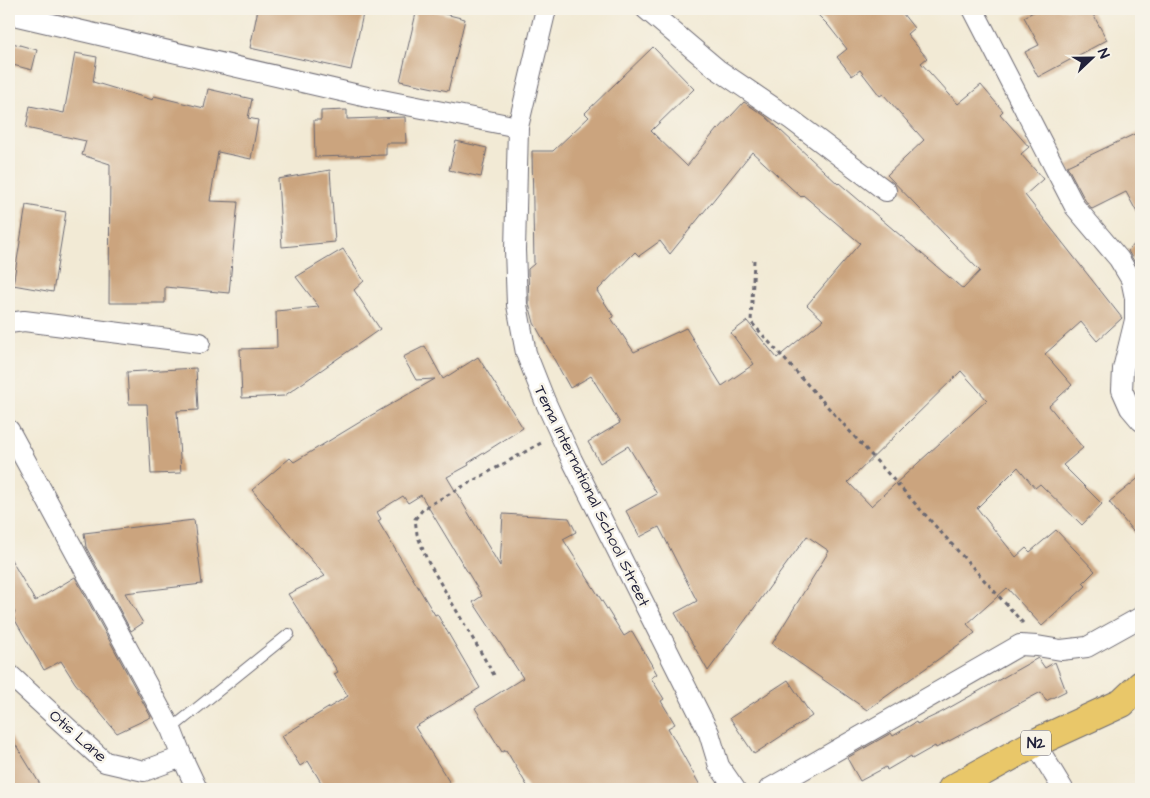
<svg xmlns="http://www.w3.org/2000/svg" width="1150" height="798" viewBox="0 0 1150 798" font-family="'Architects Daughter',sans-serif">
  <rect width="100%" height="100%" fill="#f7f3e8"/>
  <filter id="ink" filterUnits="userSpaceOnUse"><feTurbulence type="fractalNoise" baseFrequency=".02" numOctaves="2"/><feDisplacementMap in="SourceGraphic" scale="10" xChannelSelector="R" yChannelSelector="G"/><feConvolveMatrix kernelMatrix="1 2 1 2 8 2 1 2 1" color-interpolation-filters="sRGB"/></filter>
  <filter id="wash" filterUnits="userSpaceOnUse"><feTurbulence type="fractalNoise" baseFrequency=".0096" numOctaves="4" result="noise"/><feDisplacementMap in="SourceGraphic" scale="20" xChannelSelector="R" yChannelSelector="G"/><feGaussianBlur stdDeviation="1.12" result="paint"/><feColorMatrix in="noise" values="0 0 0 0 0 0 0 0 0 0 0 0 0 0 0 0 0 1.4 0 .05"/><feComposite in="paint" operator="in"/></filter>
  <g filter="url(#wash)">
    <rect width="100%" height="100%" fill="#f2ead5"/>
    <g id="blocks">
      <g fill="#cba47e" fill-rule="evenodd">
        <path d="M258,9h106l-13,61 -101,-22z"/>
        <path d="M417,9h8l40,10 -17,72 -48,-10z"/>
        <path d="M812,9h87l15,19 -7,6 20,24 -6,5 37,41 23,-19 22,26 -3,3 29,33 -8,7 22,25 -18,16 97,123 -25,23 -16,-19 -36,32 27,31 -23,21 34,42 -20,17 39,39 -20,21 -42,-41 -5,4 -17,-21 -41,41 39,49 10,-9 4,4 26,-22 39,41 -12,12 3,3 -44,40 -35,-38 -40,36 8,9 -108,77 -95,-66 57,-93 -22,-15 -99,135 -33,-58 22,-12 -15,-29 -23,-45 -19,10 -14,-26 31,-17 -29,-48 -28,17 -12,-21 32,-19 -29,-47 -21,12 -36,-65 -5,-19 -1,-35 6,-5 -2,-113h21l36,-34 -4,-4 68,-66 41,42 -43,42 36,35 30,-37 1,1 26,-28 21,14 73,68 1,-1 124,106 17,-18 -93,-96 37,-35 -41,-46 -3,2 -20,-26 -8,6 -15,-19 10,-8 -19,-24zM752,152l49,45 2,-2 57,48 -53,62 16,15 -46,38 -30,-37 -16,12 23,31 -32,22 -36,-58 -52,24 -23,-34 3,-1 -17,-26 38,-39 4,4 21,-15 10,13zM961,371l26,29 -116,106 -23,-24z"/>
        <path d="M1039,9h51l17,31 -69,37 -13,-25 14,-7 -15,-28z"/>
        <path d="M9,42l28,8 -5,20 -23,-6z"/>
        <path d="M75,53l22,4 -4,25 60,18 1,-4 50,12 4,-19 44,10 -4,19 10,2 -7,39 -33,-7 -8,49 28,1 -9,91 -64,-6v16h-56l1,-139 -28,-9 4,-14 -60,-13 4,-22 34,7z"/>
        <path d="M347,110v9l58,-2 1,26h-20v12l-71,2 -1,-37h7v-9z"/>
        <path d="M1141,131v89l-15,-28 -34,17 -7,-9 -18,-34z"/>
        <path d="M456,141l31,7 -6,29 -32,-7z"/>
        <path d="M330,170l5,72 -53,5 -4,-68z"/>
        <path d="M26,205l40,7 -13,80 -40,-7z"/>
        <path d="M1141,237v36l-13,-22z"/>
        <path d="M343,249l21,32 -10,9 26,39 -96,67 -42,2 -2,-49 37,-1 -1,-37 43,-4 -23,-30z"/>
        <path d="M425,346l18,33 35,-22 45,71 -55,35 1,2 -22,12 53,89 3,-52 66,4 7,14 -13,7 61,97 8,-5 25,43 -6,4 13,21 -3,2 14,23 -7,4 34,61h-173l-23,-39 -4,2 -27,-44 48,-30 -50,-76 9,-6 -61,-101 -13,8 -5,-7 -26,16 4,7 -3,2 57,94 2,-1 43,74 -65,39 35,56 -10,6h-115l-17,-28 -8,5 -18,-30 66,-40 -14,-22 4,-2 -50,-78 37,-18 -73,-86 38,-32 4,4 76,-46 65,-37 -19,1 -13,-23z"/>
        <path d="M196,368l2,42 -21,1 4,62 -30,1 -4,-70h-18l-2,-32z"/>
        <path d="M1141,476v65l-32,-39z"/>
        <path d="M194,520l8,64 -77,9 18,30 -12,8 -45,-84 -2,-14z"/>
        <path d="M9,556l26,45 40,-24 76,140 -34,16 -42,-50 -14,-22 -17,9 -32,-55 3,-2 -6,-12z"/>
        <path d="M1038,658l7,10 10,-6 11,29 -20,10 -5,-9 -105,56 -1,-2 -23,13 -1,-3 -24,14 -1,-3 -26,14 -13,-23 44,-25 2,3 23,-14 1,2 23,-11z"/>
        <path d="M788,680l24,36 -58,38 -24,-36z"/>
        <path d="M9,734l34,55h-34z"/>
      </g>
    </g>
  </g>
  <g filter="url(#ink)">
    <use href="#blocks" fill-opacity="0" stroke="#6b6871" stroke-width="1"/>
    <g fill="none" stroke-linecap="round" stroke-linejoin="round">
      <defs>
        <path id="lane" d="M171,729l118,-95"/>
        <g id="street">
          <path d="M546,9l-28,118 -3,123 2,55 9,48 19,48 27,59 137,273 10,33 16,23"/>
          <path d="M646,9l71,60 75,51 94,71"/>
          <path d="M973,9l102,198 44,52 12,20 4,19v22l-12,49 -1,21 8,18 11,13"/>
          <path d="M9,14l358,83 151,30"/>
          <path d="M9,323l15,-2 176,22"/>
          <path d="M9,430l162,299 11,28"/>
          <path d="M9,674l96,88 39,9 38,-14 15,32"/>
          <path d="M1035,743l28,46"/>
          <path d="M769,789l251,-144 17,1 24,4 26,-3 54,-30"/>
        </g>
        <path id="highway" d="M952,789l83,-46 87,-40 19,-18"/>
      </defs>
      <use href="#lane" stroke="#6b6871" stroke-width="12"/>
      <use href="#street" stroke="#6b6871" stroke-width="22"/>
      <use href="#highway" stroke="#6b6871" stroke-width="30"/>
      <g stroke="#6b6871" stroke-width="3" stroke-dasharray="4 4" stroke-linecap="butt">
        <path d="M754,260l-3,62 272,301"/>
        <path d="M494,675l-67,-115 -10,-26 -2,-15 9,-11 117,-65"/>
      </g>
      <use href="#lane" stroke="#fff" stroke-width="10"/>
      <use href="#street" stroke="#fff" stroke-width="20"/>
      <use href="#highway" stroke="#e9c769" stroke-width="28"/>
    </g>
  </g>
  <g text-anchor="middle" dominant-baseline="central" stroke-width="5" stroke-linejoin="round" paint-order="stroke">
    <rect fill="#f7f3e8" stroke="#62616f" stroke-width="1" x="1021" y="730.5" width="30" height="25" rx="4"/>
    <g font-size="15" font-weight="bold" fill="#22223b">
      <text x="1036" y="743">N2</text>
    </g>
    <g font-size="16" fill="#22223b" stroke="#f7f3e8">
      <text transform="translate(592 496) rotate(64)">Tema International School Street</text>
      <text transform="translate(78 736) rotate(41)">Otis Lane</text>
    </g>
  </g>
  <rect width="1150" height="798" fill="none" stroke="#f7f3e8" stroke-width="30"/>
  <g transform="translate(1092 58) rotate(68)" stroke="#f7f3e8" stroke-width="4" paint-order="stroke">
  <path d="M0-4L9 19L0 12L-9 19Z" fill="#22223b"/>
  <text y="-8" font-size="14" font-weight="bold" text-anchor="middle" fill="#22223b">N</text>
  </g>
</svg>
